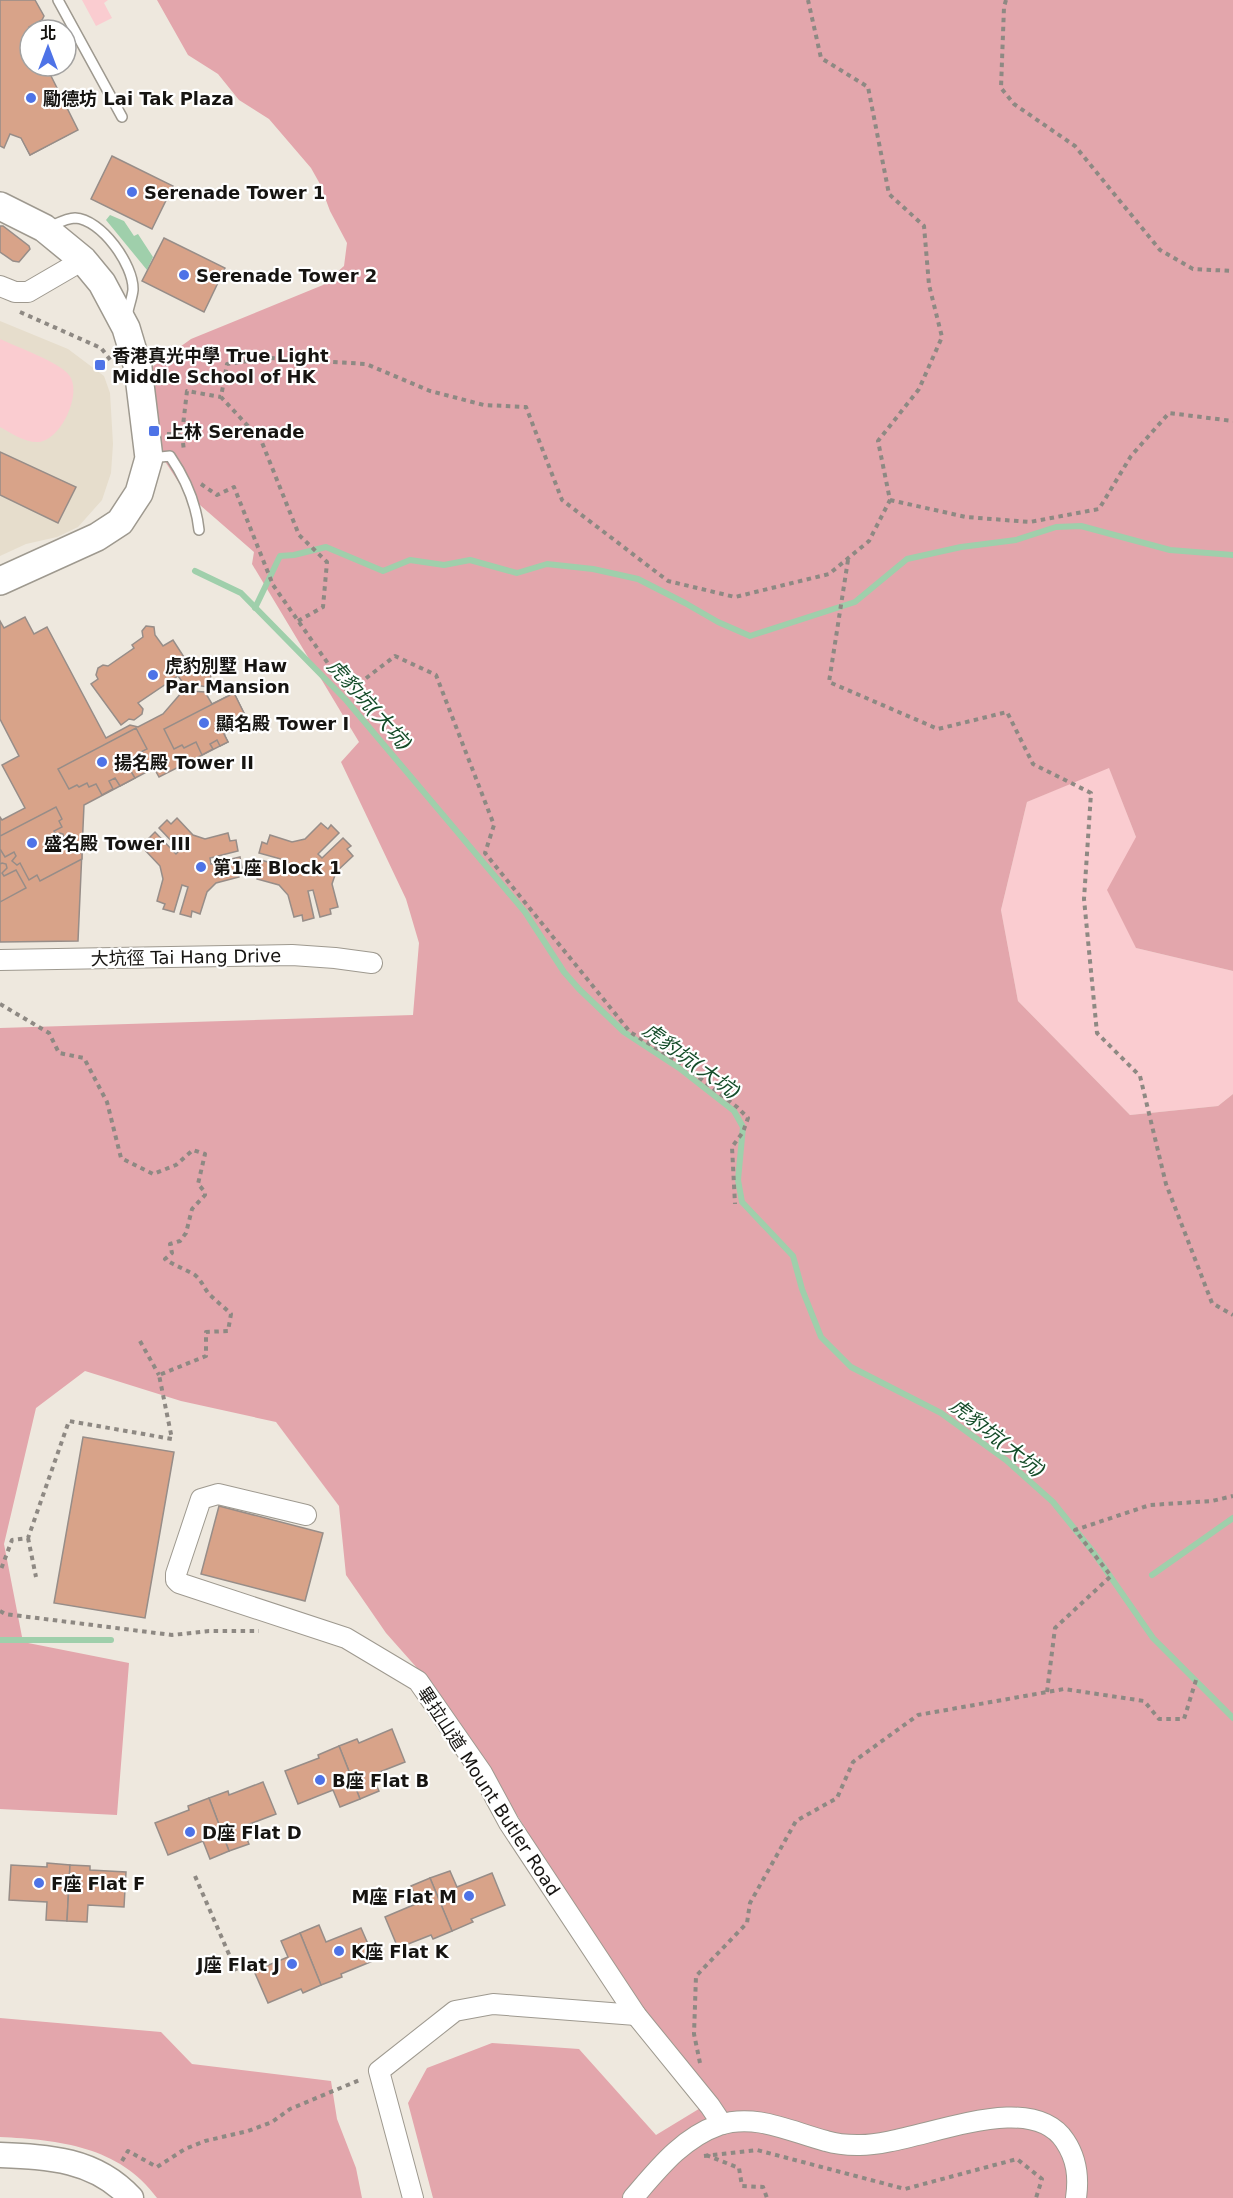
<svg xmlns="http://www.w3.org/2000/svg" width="1233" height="2198" viewBox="0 0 1233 2198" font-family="'DejaVu Sans','Noto Sans TC',sans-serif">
  <rect width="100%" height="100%" fill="#eee8de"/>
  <path fill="#e6ddcc" d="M0,321l68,28 36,27 6,17 3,51 -2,29 -9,27 -24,27 -21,10 -31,7 -26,12z"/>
  <g fill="#faccd0">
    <path d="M82,0h26l-4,3 8,15 -16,8z"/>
    <path d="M0,339c17,8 59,23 69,36 14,18 -8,65 -30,67 -14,1 -28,-9 -39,-15z"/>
    <path d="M1109,767l27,70v111l97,23v123l-15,12 -88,9 -112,-114 -17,-91 26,-108z"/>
  </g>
  <g fill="#e3a6ac">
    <path d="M157,0h1076v971l-97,-23 -29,-58 29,-53 -27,-69 -82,34 -26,108 17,91 112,114 88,-9 15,-12v1104h-800l-25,-95 19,-35 65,-25 87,6 77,86 51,-31 -135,-199 -77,-126 -62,-93 -47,-53 -40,-58 -7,-69 -63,-84 -95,-21 -96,-30 -49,37 -32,136 19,98 106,21 -12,152 -117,-6v-781l413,-13 6,-72 -13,-44 -65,-137 18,-20 -107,-178 2,-12 -69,-60 -30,-46 -14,-71 50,-36 132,-54 21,-19 3,-23 -17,-32 -10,-27 -9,-16 -42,-49 -30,-19 -21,-26 -30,-19z"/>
    <path d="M0,2018l161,14 31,32 139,17 6,38 19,49 6,30h-205c-38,-52 -98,-58 -157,-61z"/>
  </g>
  <path fill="#9fcfab" d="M110,215l14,6 10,15 4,-2 15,23 -6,13 -41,-50z"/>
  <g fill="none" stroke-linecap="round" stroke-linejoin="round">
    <g stroke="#9fcfab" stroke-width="6">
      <path d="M195,571l46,22 105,107 179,212 39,60 15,17 45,43 55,36 55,43 9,16 -5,53 4,22 51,54 9,33 19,48 30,30 90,46 65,47 47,42 41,51 59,85 80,80"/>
      <path d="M255,608l25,-52 14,-1 32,-8 57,24 27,-11 34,5 26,-5 47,13 30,-9 46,5 45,10 47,24 33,19 32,14 105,-34 52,-43 54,-12 55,-7 40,-13 25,-1 89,24 63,5"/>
      <path d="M1152,1575l81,-57"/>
      <path d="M0,1640h111"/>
    </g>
  </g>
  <g fill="#d8a389" stroke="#978d88" stroke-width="1.5">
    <path d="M0,0h30l8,16 -20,10 12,23v17h9l34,66 -43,23 -30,-59z"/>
    <path d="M0,0h35l9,16 -2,4 -13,7 -1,4 2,5v30h16l32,64 -48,25 -9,-17 -11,-4 -6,14 -4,-2z"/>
    <path d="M112,156l61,30 -21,43 -61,-30z"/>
    <path d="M0,226h3l26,20 1,3 -11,13 -6,-1 -13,-9z"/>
    <path d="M164,238l61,30 -21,44 -62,-31z"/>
    <path d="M0,452l76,35 -18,36 -58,-28z"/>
    <path d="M25,617l9,17 13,-7 59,111 24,-13 8,2 25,-13 19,-22 7,-1 16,1 7,12 22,-11 14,29 -24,12 4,8 -69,35 -5,-9 -70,37 -6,136 -78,1v-125l2,3 23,-12 -23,-43 17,-9 -19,-37v-98l4,7z"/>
    <path d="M146,626l8,1 1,8 8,11 10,-6 16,25 23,3 -3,19 -25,-3 -6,-8 -40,27 5,6 -1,5 -8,6 -5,-1 -8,6 -30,-41 7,-5 -2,-4 2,-7 5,-3 5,1 26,-18 -2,-3 11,-8 -1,-6z"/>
    <path d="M234,693l10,20 -8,4 2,3 -11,6 3,5 -6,3 4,8 -8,4 -3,-6 -7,4 3,5 -11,6 -6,-13 -12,6 -2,-3 -8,4 -10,-20z"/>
    <path d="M136,728l11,21 -8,4 1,3 -8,4 3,5 -6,3 6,10 -15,8 -5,-8 -6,3 4,8 -11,6 -6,-11 -7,3 -2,-4 -8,4 -2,-2 -8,4 -11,-20z"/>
    <path d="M56,807l6,12 -3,2 3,6 -8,4 2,4 4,-2 3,1 2,10 5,-2 3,6 4,-2 5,8v5l-42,22 -3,-6 -8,5 -9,-17 -3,2 -5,-4 4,-5 -2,-4 -9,5 -5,-8v-13z"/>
    <path d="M177,818l16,17 12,4 23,-6 2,8 6,-1 2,11 -28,7 1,6 29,-7 2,11 -5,1 2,8 -23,6 -9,9 -7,22 -8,-3 -1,6 -11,-3 8,-27 -6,-2 -8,27 -11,-3 2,-5 -8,-3 6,-22 -3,-13 -16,-17 6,-5 -3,-4 8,-8 21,22 4,-4 -21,-22 8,-8 4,4z"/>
    <path d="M321,823l7,6 3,-4 8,8 -21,21 4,4 21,-20 8,8 -4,3 6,7 -17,16 -4,12 6,23 -8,2 1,5 -11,3 -7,-27 -5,1 6,27 -11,3 -1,-6 -8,2 -6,-22 -9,-10 -22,-6 2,-8 -5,-2 3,-10 29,8 2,-6 -29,-8 3,-11 5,2 3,-9 22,7 13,-3z"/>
    <path d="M2,863l4,1 1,4 -5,5 2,3 12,-6 10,18 -26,14v-38z"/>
    <path d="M83,1437l91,15 -29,166 -91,-15z"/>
    <path d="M219,1506l104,27 -18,68 -104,-27z"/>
    <path d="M392,1729l13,33 -33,13 7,16 -19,8 -21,-53 18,-7 2,4z"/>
    <path d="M339,1746l21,53 -20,8 -7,-17 -35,14 -13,-33 34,-13 -1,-3z"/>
    <path d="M263,1782l13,32 -34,13 7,17 -20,7 -20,-53 19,-7 1,4z"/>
    <path d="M209,1798l20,53 -19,8 -7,-18 -35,14 -13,-32 34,-13 -1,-4z"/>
    <path d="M47,1863l23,2 -3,56 -21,-1 1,-18 -38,-2 2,-35 36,2z"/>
    <path d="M70,1865l20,1v4l36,2 -2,35 -36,-2 -1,17 -20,-1z"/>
    <path d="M450,1871l7,16 35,-14 13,32 -34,14 2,3 -21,9 -22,-53z"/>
    <path d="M430,1878l22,53 -19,8 -2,-4 -33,13 -13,-31 33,-14 -7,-17z"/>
    <path d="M319,1925l7,17 35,-14 14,32 -34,14 1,3 -21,8 -21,-52z"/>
    <path d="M300,1933l21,52 -18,8 -2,-4 -33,14 -14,-32 34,-14 -7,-16z"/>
  </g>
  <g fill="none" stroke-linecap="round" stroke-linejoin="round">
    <defs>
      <g id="service">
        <path d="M58,0l64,117"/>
        <path d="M49,227c7,-3 18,-9 26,-9 26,1 59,47 58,72 -1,9 -5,18 -6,27"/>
        <path d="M151,458l19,-2c15,22 26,46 29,74"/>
      </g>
      <g id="minor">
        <path d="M0,286l15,6h13l55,-32"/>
        <path d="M0,960l292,-5 43,3 37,5"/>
        <path d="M306,1515l-88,-21 -17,5 -25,75v6l3,3 167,55 72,43 64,92 27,50 127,192 74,91 12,18"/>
        <path d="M413,2198l-34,-127 76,-60 38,-7 143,11"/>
        <path d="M633,2198c25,-29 49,-60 86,-73 37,-12 72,7 107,16 10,3 21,4 31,4 56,2 171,-60 208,-4 12,18 14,36 11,57"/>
      </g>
      <path id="tertiary" d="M0,2155c49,2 95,4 131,43"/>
      <path id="secondary" d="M0,206l44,22 39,32 19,23 24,45 12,40 11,90 -10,35 -19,29 -23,15 -97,44"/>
    </defs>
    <use href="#service" stroke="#9e998f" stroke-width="12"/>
    <use href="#minor" stroke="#9e998f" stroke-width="22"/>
    <use href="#tertiary" stroke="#9e998f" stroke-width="27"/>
    <use href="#secondary" stroke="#9e998f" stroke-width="30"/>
    <g stroke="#8e8983" stroke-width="4" stroke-dasharray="4.5 4.5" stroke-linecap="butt">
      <path d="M1006,0l-2,7 -3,81 13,16 61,42 85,104 33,19 40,2"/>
      <path d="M20,312l81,36 11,14"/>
      <path d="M167,434h15l5,-43 34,6"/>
      <path d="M182,434l2,17"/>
      <path d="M201,484l16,11 17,-8 39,98 75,107 47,-36 41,19 58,150 -9,28 145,179 52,32 55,43 11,11 -5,14 -11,15 3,57"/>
      <path d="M890,500l76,17 64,5 69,-13 32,-53 38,-43 64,8"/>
      <path d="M848,560l-19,122 109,47 69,-17 26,52 58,29 -7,106 13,134 43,43 26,108 46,119 21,12"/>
      <path d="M298,621l25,-14 4,-45 -28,-27 -38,-95 -40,-43 6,-33 43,-6 96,6 64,27 54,14 42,2 36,93 106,81 67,16 94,-23 40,-33 21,-41 -12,-59 41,-52 23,-52 -13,-52 -5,-59 -35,-32 -21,-107 -47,-29 -13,-58"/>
      <path d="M0,1004l49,29 10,20 25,5 23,44 14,56 32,16 23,-9 17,-15 12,4 -7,30 7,8v3l-13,14 -6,24 -6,8 -10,3 2,9 -7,6c10,7 20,10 30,16 7,6 9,13 14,19 7,7 15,13 22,20l-3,17 -22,1v24l-47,19 13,64 -103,-18 -41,117 -16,2 -12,32"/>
      <path d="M140,1341l19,34"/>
      <path d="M28,1538l8,39"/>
      <path d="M0,1611l5,3 167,21 37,-4h50"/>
      <path d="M1047,1692l8,-64 56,-52 -36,-46 75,-25 62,-4 21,-5"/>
      <path d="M195,1876l43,99"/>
      <path d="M700,2063l-6,-29 2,-58 51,-53 3,-20 46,-82 41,-23 16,-36 65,-47 146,-26 80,12 15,18h25l12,-39"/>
      <path d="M706,2155l33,13 3,18 21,1 4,11"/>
      <path d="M704,2156l53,-6 148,39 112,-30 25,20 -6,19"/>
      <path d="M122,2161l6,-10 29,16 28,-18 20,-8 43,-10 24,-9 18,-13 72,-30"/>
    </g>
    <use href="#service" stroke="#fff" stroke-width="9"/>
    <use href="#minor" stroke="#fff" stroke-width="20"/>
    <use href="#tertiary" stroke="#fff" stroke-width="24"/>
    <use href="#secondary" stroke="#fff" stroke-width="27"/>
  </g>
  <g fill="#4e73e7" stroke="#fff" stroke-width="2">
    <circle cx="31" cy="98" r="6"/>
    <circle cx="132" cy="192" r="6"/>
    <circle cx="184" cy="275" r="6"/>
    <rect x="94" y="359" width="12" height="12" rx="3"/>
    <rect x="148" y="425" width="12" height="12" rx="3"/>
    <circle cx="153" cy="675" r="6"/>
    <circle cx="204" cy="723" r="6"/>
    <circle cx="102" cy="762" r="6"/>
    <circle cx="32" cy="843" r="6"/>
    <circle cx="201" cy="867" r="6"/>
    <circle cx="320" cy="1780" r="6"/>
    <circle cx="190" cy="1832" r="6"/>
    <circle cx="39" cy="1883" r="6"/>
    <circle cx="469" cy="1896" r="6"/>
    <circle cx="339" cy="1951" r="6"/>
    <circle cx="292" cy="1964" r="6"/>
  </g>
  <g text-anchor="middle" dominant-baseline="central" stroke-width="4.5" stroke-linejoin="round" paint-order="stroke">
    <g font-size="18" font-weight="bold" fill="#161411" stroke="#fff" text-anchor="start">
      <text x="43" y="98">勵德坊 Lai Tak Plaza</text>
      <text x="144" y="192">Serenade Tower 1</text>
      <text x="196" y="275">Serenade Tower 2</text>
      <text x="112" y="355">香港真光中學 True Light<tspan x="112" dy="21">Middle School of HK</tspan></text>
      <text x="166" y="431">上林 Serenade</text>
      <text x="165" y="665">虎豹別墅 Haw<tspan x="165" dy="21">Par Mansion</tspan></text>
      <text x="216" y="723">顯名殿 Tower I</text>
      <text x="114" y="762">揚名殿 Tower II</text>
      <text x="44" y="843">盛名殿 Tower III</text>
      <text x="213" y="867">第1座 Block 1</text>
      <text x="332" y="1780">B座 Flat B</text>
      <text x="202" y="1832">D座 Flat D</text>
      <text x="51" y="1883">F座 Flat F</text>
      <text x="457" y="1896" text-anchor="end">M座 Flat M</text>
      <text x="351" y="1951">K座 Flat K</text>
      <text x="280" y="1964" text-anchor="end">J座 Flat J</text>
    </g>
    <g font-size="18" fill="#161411" stroke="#fff">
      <text transform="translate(186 957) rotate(-1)">大坑徑 Tai Hang Drive</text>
      <text transform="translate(489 1791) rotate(57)">畢拉山道 Mount Butler Road</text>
    </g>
    <g font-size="20" font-style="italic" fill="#154c29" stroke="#fff">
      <text transform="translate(370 705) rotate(48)">虎豹坑(大坑)</text>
      <text transform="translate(692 1061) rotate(36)">虎豹坑(大坑)</text>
      <text transform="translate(998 1438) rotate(38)">虎豹坑(大坑)</text>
    </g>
  </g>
  <g transform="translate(48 48)"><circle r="28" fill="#ffffff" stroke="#a2a1a0" stroke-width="1.5"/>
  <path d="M0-4.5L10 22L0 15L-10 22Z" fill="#4e73e7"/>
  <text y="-9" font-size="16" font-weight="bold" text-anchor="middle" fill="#161411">北</text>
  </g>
</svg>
